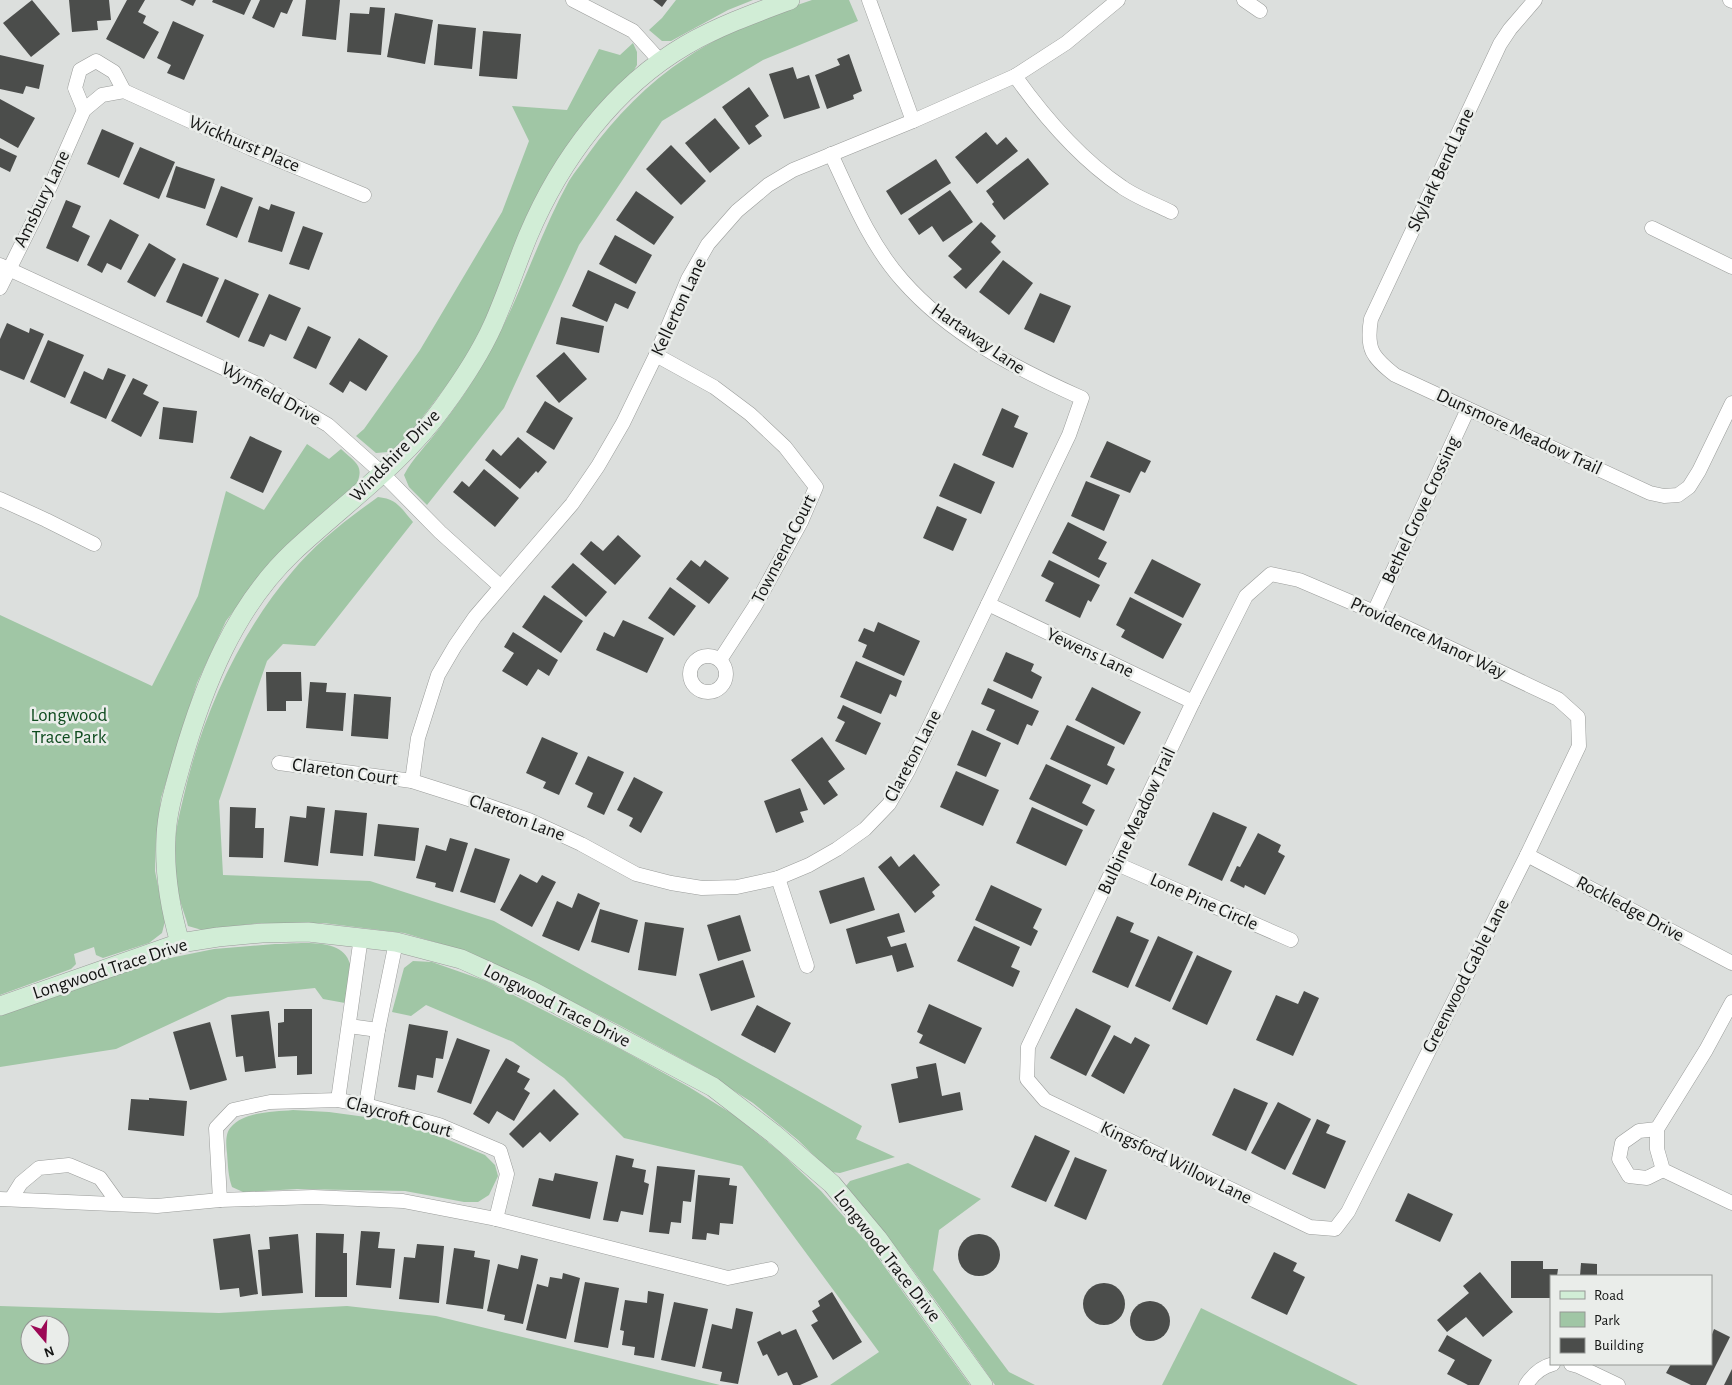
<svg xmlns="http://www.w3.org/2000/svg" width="1732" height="1385" viewBox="0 0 1732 1385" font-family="'Alegreya Sans',sans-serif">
  <rect width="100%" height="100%" fill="#dcdfdd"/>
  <g fill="#a0c6a5" fill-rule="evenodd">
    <path d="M676,0h77l-25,10 -57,31h-9l-13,-11 13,-12z"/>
    <path d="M812,0h37l9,21 -95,39 -101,61 -83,124 -75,163 -77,97 -18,-18 -5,-12c9,-17 22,-29 34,-45 19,-24 35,-48 50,-75 32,-56 50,-118 81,-174 6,-10 14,-19 20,-28 26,-36 59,-70 97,-95 38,-25 83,-44 126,-58z"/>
    <path d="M633,43l4,9v13l-6,10 -32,34 -104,191 -14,31 -25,42 -28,37 -27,34 -13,8 -12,1 -20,-17 8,-7 56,-79 82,-138 27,-71 -17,-35 55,4 32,-61 21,6z"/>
    <path d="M307,444l22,15 12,-10c17,16 24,16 14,40l-100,94 -29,38 -29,62 -36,115 -5,40 -1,33 10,50 -3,12 -13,10 -46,15 -7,-3 -2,-8 -20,7 2,10 -5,5 -71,26v-380l152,71 46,-90 28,-105 38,19z"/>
    <path d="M378,497c19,2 23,11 35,25l-98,124 -32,-2 -16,17 -48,140 4,74 147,6 124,40 368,205 -6,13 39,18 -55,16 -9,-1 -33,-32 -45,-37 -51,-33 -83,-45 -100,-50 -64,-27 -51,-15 -81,-10h-62l-59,7 -14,-4c-2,-9 -6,-17 -8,-26 -4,-13 -5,-39 -5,-52 0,-18 5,-36 9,-53 18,-79 55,-161 108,-223 24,-29 55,-53 86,-75z"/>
    <path d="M275,944c22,0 68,-8 75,20 1,6 -4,31 -5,39l-22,-4 -8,-11 -87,9 -112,52 -116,18v-51l160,-56 54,-11z"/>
    <path d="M413,961l19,1 54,19 136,69 67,37 45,28 46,37 41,39 48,54 101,140h-140l49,-33 -137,-186 -118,-28 -60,-60 -51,-36 -87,-37 -15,11 -19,-4 12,-44z"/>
    <path d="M293,1110l36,2 59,8 44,13 53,22 10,10 3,11 -9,19 -11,7h-14l-59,-11 -108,-2 -54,3 -11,-5c-4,-11 -4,-22 -5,-34 -1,-8 -2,-20 4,-26 14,-16 43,-15 62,-17z"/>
    <path d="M908,1163l73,36 -42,31 -6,40 76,102 26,13h-40c-47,-68 -95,-136 -149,-199l4,-5z"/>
    <path d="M0,1306l219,7 128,-7 89,10 284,69h-720zM30,1325h30v30h-30z"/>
    <path d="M1201,1308l157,77h-196z"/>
  </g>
  <g fill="#4b4d4b">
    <path d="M32,0l28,34 -29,23 -28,-34z"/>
    <path d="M69,0h40l2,20 -14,1 1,9 -26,2z"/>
    <path d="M127,0h18l-7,12 8,4 -3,7 16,9 -15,27 -38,-20z"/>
    <path d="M180,0h16l-3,6z"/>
    <path d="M213,0h38l-7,15 -32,-13z"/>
    <path d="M260,0h33l-6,14 -6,-2 -7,16 -22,-10z"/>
    <path d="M306,0h34l-4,40 -34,-4z"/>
    <path d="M653,0h14l-5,7z"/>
    <path d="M370,7l15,1 -4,47 -34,-3 3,-39 19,1z"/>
    <path d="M395,13l38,7 -8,44 -38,-7z"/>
    <path d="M173,21l31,14 -20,45 -17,-7 4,-8 -14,-7z"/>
    <path d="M438,24l38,4 -4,41 -38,-4z"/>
    <path d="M483,31l38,3 -4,45 -38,-3z"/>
    <path d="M849,54l13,37 -9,4 1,4 -27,10 -12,-34 25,-10 -3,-6z"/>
    <path d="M0,55l44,10 -5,24 -13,-3 -3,8 -23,-5z"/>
    <path d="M793,67l4,12 12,-4 11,33 -36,11 -15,-45z"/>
    <path d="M749,87l20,29 -14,10 7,10 -13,9 -27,-38z"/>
    <path d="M0,99l35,19 -17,30 -18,-10z"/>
    <path d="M715,118l25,30 -30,25 -25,-30z"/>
    <path d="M102,129l32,14 -15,35 -32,-14z"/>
    <path d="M986,132l11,13 9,-8 12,14 -41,33 -22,-27z"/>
    <path d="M671,145l35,36 -25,24 -35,-36z"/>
    <path d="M140,147l35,15 -16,37 -36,-15z"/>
    <path d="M0,148l17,8 -7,16 -10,-5z"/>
    <path d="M1028,158l21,26 -45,36 -12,-16 2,-2 -8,-11z"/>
    <path d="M936,159l15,24 -50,32 -15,-24z"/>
    <path d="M176,166l39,13 -10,30 -39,-12z"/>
    <path d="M221,186l32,12 -16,40 -31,-13z"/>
    <path d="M950,190l23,32 -30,20 -11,-16 -13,9 -11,-16z"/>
    <path d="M636,191l38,26 -20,28 -38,-25z"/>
    <path d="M66,200l15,6 -9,21 18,9 -12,26 -32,-14z"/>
    <path d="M271,204l24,8 -13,40 -34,-10 11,-36 10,4z"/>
    <path d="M110,219l29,16 -18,35 -14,-7 -5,10 -15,-8z"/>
    <path d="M981,222l15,14 -5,6 10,10 -35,37 -13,-12 9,-8 -14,-13z"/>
    <path d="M303,226l20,7 -14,37 -20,-6z"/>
    <path d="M615,235l37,20 -16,29 -37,-20z"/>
    <path d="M149,243l27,16 -21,38 -28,-15z"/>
    <path d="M1003,260l30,23 -24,32 -30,-23z"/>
    <path d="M183,263l36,15 -17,39 -36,-15z"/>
    <path d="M588,270l48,22 -8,17 -13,-6 -8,19 -35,-16z"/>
    <path d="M225,279l34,15 -20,44 -33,-16z"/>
    <path d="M1040,293l31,13 -17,37 -30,-14z"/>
    <path d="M269,294l32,14 -15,33 -16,-7 -6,13 -16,-6z"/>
    <path d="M561,317l43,9 -5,27 -43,-9z"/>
    <path d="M7,323l22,10 1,-5 14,6 -20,46 -24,-10v-31z"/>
    <path d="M308,326l23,11 -15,32 -23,-11z"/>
    <path d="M359,338l29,18 -22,35 -16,-10 -7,12 -14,-9z"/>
    <path d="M48,340l36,15 -19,43 -35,-16z"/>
    <path d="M564,352l23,27 -28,24 -23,-27z"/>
    <path d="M108,368l18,7 -20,44 -36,-16 14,-32 19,9z"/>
    <path d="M133,378l15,7 -5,9 16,8 -18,35 -30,-16z"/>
    <path d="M545,401l28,17 -19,32 -28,-18z"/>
    <path d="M163,407l34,4 -4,32 -34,-4z"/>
    <path d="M1002,408l17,8 -5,11 14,6 -15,35 -31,-13z"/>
    <path d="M250,436l32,15 -19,42 -33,-15z"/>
    <path d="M518,437l29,25 -9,11 -2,-2 -16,18 -35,-29 8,-11 8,7z"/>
    <path d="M1107,441l44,20 -6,12 -4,-2 -11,22 -40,-16z"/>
    <path d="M954,463l41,19 -14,32 -42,-18z"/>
    <path d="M484,469l35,29 -24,29 -42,-35 9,-11 7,6z"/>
    <path d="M1086,481l34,14 -16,36 -33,-15z"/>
    <path d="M937,506l30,13 -14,32 -30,-13z"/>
    <path d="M1068,522l39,20 -9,17 9,4 -8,15 -47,-25z"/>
    <path d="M618,535l23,21 -26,29 -35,-31 11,-13 12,10z"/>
    <path d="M1152,559l49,25 -18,34 -49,-25z"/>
    <path d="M691,560l9,7 5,-7 24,18 -20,26 -33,-25z"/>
    <path d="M1049,560l51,25 -9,17 -3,-2 -8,18 -35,-17 9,-18 -13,-7z"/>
    <path d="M573,563l34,29 -21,25 -35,-30z"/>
    <path d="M670,587l26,19 -22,30 -26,-18z"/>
    <path d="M544,595l39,26 -22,32 -39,-26z"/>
    <path d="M1130,597l52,27 -19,35 -42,-22 4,-7 -9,-5z"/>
    <path d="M623,620l41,18 -17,35 -51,-23 8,-18 10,5z"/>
    <path d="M878,622l42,19 -16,35 -42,-19 5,-12 -9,-4 6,-13 10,4z"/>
    <path d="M513,632l45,28 -9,16 -11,-7 -11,17 -25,-15 12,-18 -10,-6z"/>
    <path d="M1006,652l28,12 -3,7 11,6 -10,22 -39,-18z"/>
    <path d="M856,661l46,20 -6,16 -6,-3 -9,20 -41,-17z"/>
    <path d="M266,672h35l1,29h-16v10h-19z"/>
    <path d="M310,682l17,1 -1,9 20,1 -3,38 -37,-3z"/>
    <path d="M1092,687l49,25 -17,33 -49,-25z"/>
    <path d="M988,688l51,23 -7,15 -5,-2 -9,21 -32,-15 9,-20 -14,-6z"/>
    <path d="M354,694l37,3 -3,42 -37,-3z"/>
    <path d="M843,705l38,18 -15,32 -31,-14 10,-19 -8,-4z"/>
    <path d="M1067,725l48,22 -8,18 8,4 -8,16 -57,-26z"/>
    <path d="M972,730l29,13 -15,34 -29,-12z"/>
    <path d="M542,737l36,16 -19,42 -16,-7 3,-6 -20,-9z"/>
    <path d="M822,737l23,32 -17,12 10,14 -14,10 -33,-45z"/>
    <path d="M588,756l36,16 -20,43 -17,-8 6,-14 -18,-9z"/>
    <path d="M1046,764l45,21 -9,18 13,7 -8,16 -58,-27z"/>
    <path d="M956,771l43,19 -16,36 -43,-19z"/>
    <path d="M634,777l29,15 -22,41 -12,-7 4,-8 -16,-8z"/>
    <path d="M800,788l8,22 -8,2 4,10 -28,11 -12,-32z"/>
    <path d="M307,806l18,2 -7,58 -34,-4 6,-46 16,2z"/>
    <path d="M230,807l26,1 -1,20h9l-1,30 -34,-1z"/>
    <path d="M1032,807l51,23 -17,36 -50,-23z"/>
    <path d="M335,810l32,3 -4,43 -33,-3z"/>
    <path d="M1213,812l34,15 -25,54 -34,-16z"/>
    <path d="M378,824l41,4 -4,33 -41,-5z"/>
    <path d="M1258,833l23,12 -3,7 7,4 -20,39 -20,-10 -1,3 -14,-7 7,-15 3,1z"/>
    <path d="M450,838l18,5 -15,49 -18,-5 1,-4 -20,-5 10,-33 20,6z"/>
    <path d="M475,848l35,11 -15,44 -35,-11z"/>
    <path d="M914,854l26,31 -8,7 3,4 -20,17 -37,-46 13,-11 8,11z"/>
    <path d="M520,874l17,9 5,-8 14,7 -24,45 -32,-17z"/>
    <path d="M864,877l11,33 -45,14 -11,-33z"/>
    <path d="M991,885l51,24 -9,19 5,3 -7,15 -56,-26z"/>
    <path d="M578,893l22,10 -21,48 -37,-15 15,-35 15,7z"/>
    <path d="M600,909l38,11 -9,33 -38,-11z"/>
    <path d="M899,913l6,19 -18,5 4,10 15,-4 8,24 -17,5 -5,-17 -36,9 -10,-35z"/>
    <path d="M740,915l11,36 -33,10 -11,-36z"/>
    <path d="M1117,916l17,7 -4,9 19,8 -21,48 -36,-16z"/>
    <path d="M645,922l39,6 -8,48 -38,-6z"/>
    <path d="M974,926l46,21 -9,20 9,4 -7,16 -56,-26z"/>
    <path d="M1158,936l35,16 -23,50 -35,-16z"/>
    <path d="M1197,955l35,16 -25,54 -35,-16z"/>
    <path d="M743,960l12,37 -44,14 -12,-37z"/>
    <path d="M1304,991l15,7 -26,58 -37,-16 20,-45 22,9z"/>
    <path d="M929,1004l53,24 -17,36 -46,-21 4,-8 -6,-3z"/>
    <path d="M757,1005l34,18 -16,30 -34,-18z"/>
    <path d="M1076,1008l35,18 -25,50 -36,-18z"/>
    <path d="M284,1009h28v65l-15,1v-19l-19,1v-34l6,-1z"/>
    <path d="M269,1011l7,57 -31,4 -2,-16 -7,1 -5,-42z"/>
    <path d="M210,1022l17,58 -37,10 -17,-58z"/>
    <path d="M409,1024l39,7 -5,28 -7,-1 -3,20 -16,-3 -2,15 -17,-3z"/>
    <path d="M1114,1035l17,9 4,-7 15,8 -26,49 -33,-18z"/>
    <path d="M457,1038l33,12 -19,54 -34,-12z"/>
    <path d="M506,1058l14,8 -3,6 13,7 -6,10 6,4 -16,28 -17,-10 -8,13 -16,-10z"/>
    <path d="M936,1063l6,33 18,-4 3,18 -64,13 -8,-39 27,-6 -2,-11z"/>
    <path d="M1234,1088l34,15 -22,48 -34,-16z"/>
    <path d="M554,1089l25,25 -29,28 -10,-10 -17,16 -14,-14z"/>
    <path d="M149,1098l38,3 -3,35 -56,-6 3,-31 18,1z"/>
    <path d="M1278,1102l33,17 -26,51 -34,-17z"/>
    <path d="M1317,1119l13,6 -4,8 20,8 -21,48 -33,-15z"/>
    <path d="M1035,1135l35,16 -24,51 -35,-15z"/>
    <path d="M616,1155l18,4 -2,8 14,3 -2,12 5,2 -6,31 -22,-4 -3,11 -15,-2z"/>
    <path d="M1075,1157l32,13 -21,50 -32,-14z"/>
    <path d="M657,1166l38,4 -4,32 -8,-1 -2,22 -10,-1 -2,12 -20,-2z"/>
    <path d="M555,1173l43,9 -8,37 -58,-13 7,-28 14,3z"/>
    <path d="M698,1175l32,3 -1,7 8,1 -4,38 -13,-1 -1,12 -12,-2 -1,7 -14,-1z"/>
    <path d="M1408,1193l45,21 -13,28 -45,-21z"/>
    <path d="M361,1231l19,1 -2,16 17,1 -4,39 -35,-3z"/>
    <path d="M316,1233l28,1 -1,19h4v44h-32z"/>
    <path d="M250,1234l8,60 -18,3 -1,-9 -19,2 -7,-51z"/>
    <path d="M298,1234l5,59 -41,3 -4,-46 12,-1 -1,-12z"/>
    <circle cx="979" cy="1255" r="21"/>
    <path d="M417,1244l27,2 -5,57 -40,-4 5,-42 11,1z"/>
    <path d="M454,1248l21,3 -1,6 16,3 -7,49 -37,-5z"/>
    <path d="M1274,1252l23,11 -4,8 12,6 -18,38 -36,-17z"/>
    <path d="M521,1255l17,4 -15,65 -19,-4 1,-5 -18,-4 11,-47 20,5z"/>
    <path d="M1511,1261h32v8h15l-1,7h-6v22h-40z"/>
    <path d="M1581,1263l16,1v12h-17z"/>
    <path d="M1480,1272l33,40 -30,25 -17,-20 -19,15 -10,-12 32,-27 -6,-7z"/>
    <path d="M563,1273l17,5 -14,61 -40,-9 11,-46 11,3 2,-10 12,2z"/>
    <path d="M585,1282l34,6 -11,60 -34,-6z"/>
    <circle cx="1104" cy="1304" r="21"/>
    <path d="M648,1291l16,3 -10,64 -20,-3 1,-8 -13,-2 2,-14 -4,-1 5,-30 22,3z"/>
    <path d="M832,1292l30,50 -29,18 -22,-35 7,-4 -6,-10 8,-5 -2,-5z"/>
    <circle cx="1150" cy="1321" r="20"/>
    <path d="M674,1302l34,7 -13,58 -34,-7z"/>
    <path d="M736,1308l17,4 -15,72 -18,-3 2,-9 -20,-4 10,-44 20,5z"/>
    <path d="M796,1329l22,48 -18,8h-7l-6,-13 -9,4 -11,-22 -4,2 -6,-14 23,-11 2,4z"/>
    <path d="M1714,1329l16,8 -24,48h-15l-25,-12 5,-9h40v-27z"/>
    <path d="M1447,1335l45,25 -13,25h-11l-21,-11 8,-14 -17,-9z"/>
    <path d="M1732,1369v16h-8z"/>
  </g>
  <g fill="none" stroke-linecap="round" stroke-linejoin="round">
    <defs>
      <g id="street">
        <path d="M573,0l60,31 28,31"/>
        <path d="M869,0l44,121"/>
        <path d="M1244,0l16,11"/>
        <path d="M1535,0l-25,29 -10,15 -129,275c-5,30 1,38 24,56l255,118 14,3 14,-1 11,-8 10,-16 33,-68"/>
        <path d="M1730,0l2,1"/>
        <path d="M1015,76c30,42 64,82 107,111 14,10 33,17 49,25"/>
        <path d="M84,110l-9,-22 5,-18 16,-9 18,11 10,19"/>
        <path d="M1652,228l80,39"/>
        <path d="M0,265l260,120 68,40 55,49 57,58 60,54"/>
        <path d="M0,288l50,-101 34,-77 18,-15 22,-4 128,58 112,46"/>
        <path d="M656,355l58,32 36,27 35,33 31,40 -15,35 -46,84 -35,54"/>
        <path d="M0,499l46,21 48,24"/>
        <path d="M1271,574l28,6 75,32 184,87 20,18 1,29 -52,109 -179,357 -13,17 -25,-2 -265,-127 -18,-21 1,-32 165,-345 53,-106z"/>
        <path d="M988,604l205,98"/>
        <path d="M1374,612l94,-203"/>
        <circle cx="708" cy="674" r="18"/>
        <path d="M279,763l133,18 63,20 54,19 52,24 55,30 35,9 31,5 35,-1 41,-9 31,-13 28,-16 28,-20 24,-25 19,-33 161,-336 13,-37c-65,-29 -132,-63 -180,-118 -32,-36 -51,-83 -71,-126"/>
        <path d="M412,781l6,-43 20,-63 17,-29 20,-29 97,-113 26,-38 25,-43 33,-68 32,-76 20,-35 29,-33 31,-26 25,-15 120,-49 102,-45 51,-33 52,-43"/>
        <path d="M1527,855l205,108"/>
        <path d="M1117,864l174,76"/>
        <path d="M778,878l29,88"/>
        <path d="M1732,1002l-26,48 -49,79v20l6,21 69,33"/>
        <path d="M349,1026l29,4"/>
        <path d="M338,1100l23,-163"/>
        <path d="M366,1105l12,-75 18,-88"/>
        <path d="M1657,1129l-18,2 -17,12 -3,16 10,17 18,2 16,-8"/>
        <path d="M0,1199l157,7 63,-6 93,-3 90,4 93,18 232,59 43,-9"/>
        <path d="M11,1199l10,-16 18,-15 30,-3 31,13 18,25"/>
        <path d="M220,1200l-4,-72 17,-18 37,-8 68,-2 28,5 73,20 61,26 7,23 -11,45"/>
        <path d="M1571,1364l7,2 40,19"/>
        <path d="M1526,1385c7,-11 15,-18 27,-21"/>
      </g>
      <g id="secondary">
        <path d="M180,943c-10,-35 -16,-69 -14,-106 1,-26 9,-51 16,-76 22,-76 52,-153 111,-209 51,-48 109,-88 150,-145 19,-26 37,-53 50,-82 13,-29 23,-60 35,-89 32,-76 86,-149 158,-191 33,-19 69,-32 104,-45"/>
        <path d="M0,1006l180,-63 38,-6 44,-4 46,-1 88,10 65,17 71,32 181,96 61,47 58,50 46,55 105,146"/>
      </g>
    </defs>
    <use href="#street" stroke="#9a9c9a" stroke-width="15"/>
    <use href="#secondary" stroke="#9a9c9a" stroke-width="20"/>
    <use href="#street" stroke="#fff" stroke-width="14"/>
    <use href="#secondary" stroke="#d1edd6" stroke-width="19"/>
  </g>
  <g text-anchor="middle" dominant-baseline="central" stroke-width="5" stroke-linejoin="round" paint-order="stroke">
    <g font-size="19" fill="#141514" stroke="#eaedea">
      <text transform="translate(244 144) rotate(23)">Wickhurst Place</text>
      <text transform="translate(1441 170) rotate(-65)">Skylark Bend Lane</text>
      <text transform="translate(42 199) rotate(-64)">Amsbury Lane</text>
      <text transform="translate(679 307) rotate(-65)">Kellerton Lane</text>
      <text transform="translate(978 339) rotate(35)">Hartaway Lane</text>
      <text transform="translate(271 394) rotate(29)">Wynfield Drive</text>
      <text transform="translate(1519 432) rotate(25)">Dunsmore Meadow Trail</text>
      <text transform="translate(395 456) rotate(-46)">Windshire Drive</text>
      <text transform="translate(1421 510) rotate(-65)">Bethel Grove Crossing</text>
      <text transform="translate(784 549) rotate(-63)">Townsend Court</text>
      <text transform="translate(1428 638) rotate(25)">Providence Manor Way</text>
      <text transform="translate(1090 653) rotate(25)">Yewens Lane</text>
      <text transform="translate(913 756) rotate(-62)">Clareton Lane</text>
      <text transform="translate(345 772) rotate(8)">Clareton Court</text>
      <text transform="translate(517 818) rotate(21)">Clareton Lane</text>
      <text transform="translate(1137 821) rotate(-65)">Bulbine Meadow Trail</text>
      <text transform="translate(1204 902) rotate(24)">Lone Pine Circle</text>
      <text transform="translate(1630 909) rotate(28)">Rockledge Drive</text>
      <text transform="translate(110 969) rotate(-18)">Longwood Trace Drive</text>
      <text transform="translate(1466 976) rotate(-63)">Greenwood Gable Lane</text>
      <text transform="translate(557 1006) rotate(27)">Longwood Trace Drive</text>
      <text transform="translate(399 1117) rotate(16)">Claycroft Court</text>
      <text transform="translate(1176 1163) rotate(26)">Kingsford Willow Lane</text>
      <text transform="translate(887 1256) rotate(52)">Longwood Trace Drive</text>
    </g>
    <g font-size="19" fill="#0f4b1f" stroke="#eaedea">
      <text x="69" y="715">Longwood<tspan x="69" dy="22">Trace Park</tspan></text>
    </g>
  </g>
  <rect x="1550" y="1275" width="162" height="90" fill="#eaedea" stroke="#949794"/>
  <rect x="1560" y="1291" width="25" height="8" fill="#d1edd6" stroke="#949794"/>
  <text x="1594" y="1300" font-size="15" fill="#141514">Road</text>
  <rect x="1560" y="1312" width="25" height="15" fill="#a0c6a5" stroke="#949794"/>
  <text x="1594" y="1325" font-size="15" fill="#141514">Park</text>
  <rect x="1560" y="1338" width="25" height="15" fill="#4b4d4b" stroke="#949794"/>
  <text x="1594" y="1350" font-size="15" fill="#141514">Building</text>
  <g transform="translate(45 1340) rotate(161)"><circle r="24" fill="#eaedea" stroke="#949794"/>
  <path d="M0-4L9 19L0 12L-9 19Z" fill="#9c0855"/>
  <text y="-8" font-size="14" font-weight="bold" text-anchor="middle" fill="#141514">N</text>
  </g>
</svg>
